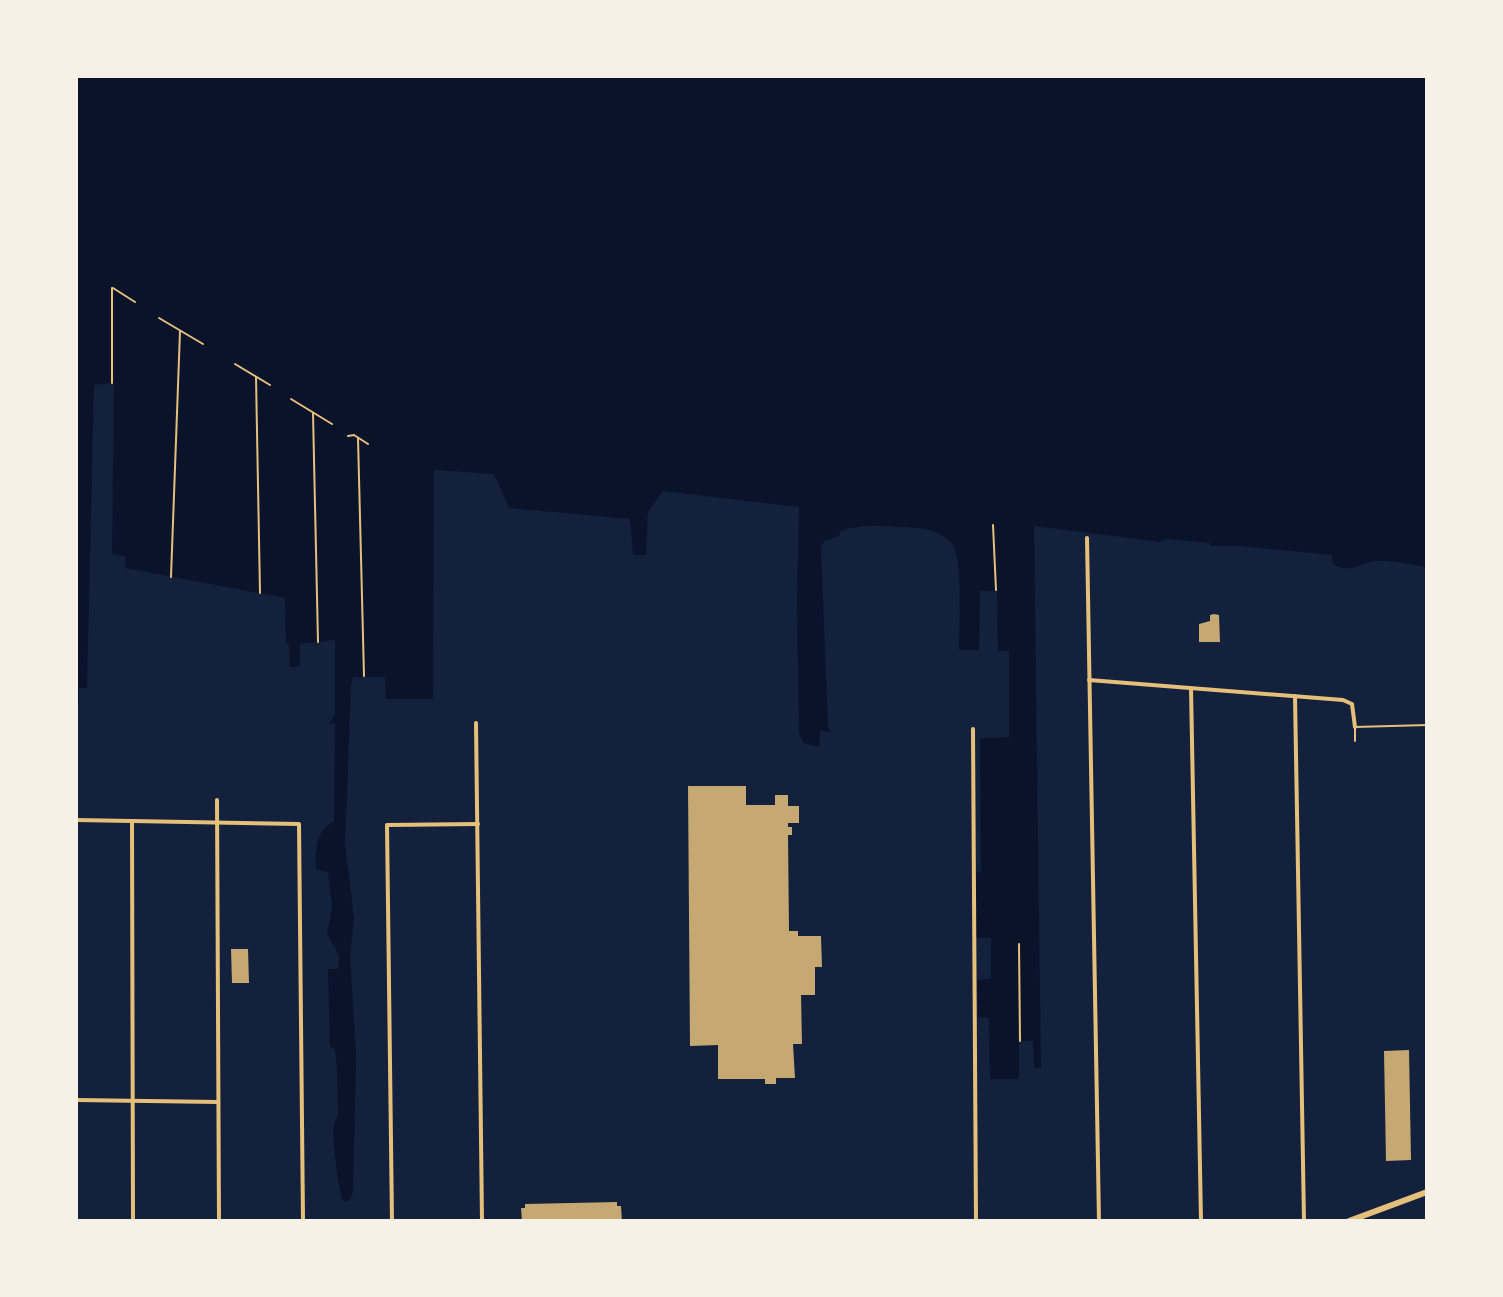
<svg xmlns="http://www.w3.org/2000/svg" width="1503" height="1297" viewBox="0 0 1503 1297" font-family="Raleway,sans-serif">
  <rect width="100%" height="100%" fill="#14213d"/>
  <path fill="#0b132b" d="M76,76h1351v491c-16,-2 -36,-7 -52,-6 -16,2 -25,14 -42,3l-1,-9 -93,-9h-29v-3l-43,-4 -7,3 -126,-16 7,542h-7l-1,-27h-14v38h-29l-1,-61 -11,-1 -1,-37 14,-1v-41h-15l-1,-65 6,-1 -1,-134 29,-1v-86h-11l-1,-60h-17l-1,59h-20c0,-22 4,-88 -6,-105 -10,-15 -35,-18 -51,-18 -20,-1 -43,-3 -61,4l-2,5 -15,5 -3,6 7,181 3,2 -1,3 -10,-3 -1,17 -16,-4 -4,-10 -2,-131 2,-95 -136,-16 -15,21 -2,43h-13l-3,-36 -121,-11 -15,-34 -60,-4 -1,229h-47l-1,-22h-32l-2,9 -6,157 9,76 -4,36 6,101 -3,137 -4,8h-6c-5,-13 -11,-62 -9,-75 1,-8 5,-9 4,-17 -1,-21 0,-40 -3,-60l-5,-2 -2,-78h10l1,-13 -12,-23 5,-26 -4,-35 -12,-2c-1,-18 -1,-40 18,-48l1,-99 -6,1 6,-10v-74l-35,4v23h-10l-1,-21 -3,-3 -1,-45 -160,-30 1,-11 -14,-3 2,-170 -2,-1 -18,2 -7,303h-8v17h-3z"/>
  <g fill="#c6a872">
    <path d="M1214,614l5,1 1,27h-21v-18l11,-3v-6z"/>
    <path d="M688,786h58v19h29v-10h13v11h11v17h-11v4h4v8h-4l1,96h9v5h23l1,31h-7v28h-14l1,49h-9l2,34h-19v6h-11v-5h-47v-34l-28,1z"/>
    <path d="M231,949h17l1,34h-17z"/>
    <path d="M1409,1050l2,110 -25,1 -2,-110z"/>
    <path d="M617,1202v4h4l1,15h-100l-1,-13h4v-4z"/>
  </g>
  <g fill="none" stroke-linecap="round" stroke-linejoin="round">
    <g stroke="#e5c07b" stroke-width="2">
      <path d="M112,288v95"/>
      <path d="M113,288l22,14"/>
      <path d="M159,318l44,26"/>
      <path d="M235,364l35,21"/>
      <path d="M256,377l4,216"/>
      <path d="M291,399l41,25"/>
      <path d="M313,413l5,229"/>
      <path d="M348,436l6,-1 14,9"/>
      <path d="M358,438l6,238"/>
      <path d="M993,525l3,65"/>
      <path d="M171,577l9,-246"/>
      <path d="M1019,944l1,97"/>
    </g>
    <path stroke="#e5c07b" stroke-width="2" d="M1355,741v-14l72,-2"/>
    <g stroke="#e5c07b" stroke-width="4">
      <path d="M1087,538l12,683"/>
      <path d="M1089,680l254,20 9,4 3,23"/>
      <path d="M1191,688l10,533"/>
      <path d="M1295,696l9,525"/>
      <path d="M476,723l6,498"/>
      <path d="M973,729l3,492"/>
      <path d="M217,800l2,421"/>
      <path d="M76,820l223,4 4,397"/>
      <path d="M132,822l1,399"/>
      <path d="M76,1100l142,2"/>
      <path d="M392,1221l-5,-396 91,-1"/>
    </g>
    <path stroke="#e5c07b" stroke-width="6" d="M1349,1221l78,-29"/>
  </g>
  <rect width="1503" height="1297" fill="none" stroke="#f6f1e7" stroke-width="156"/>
</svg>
